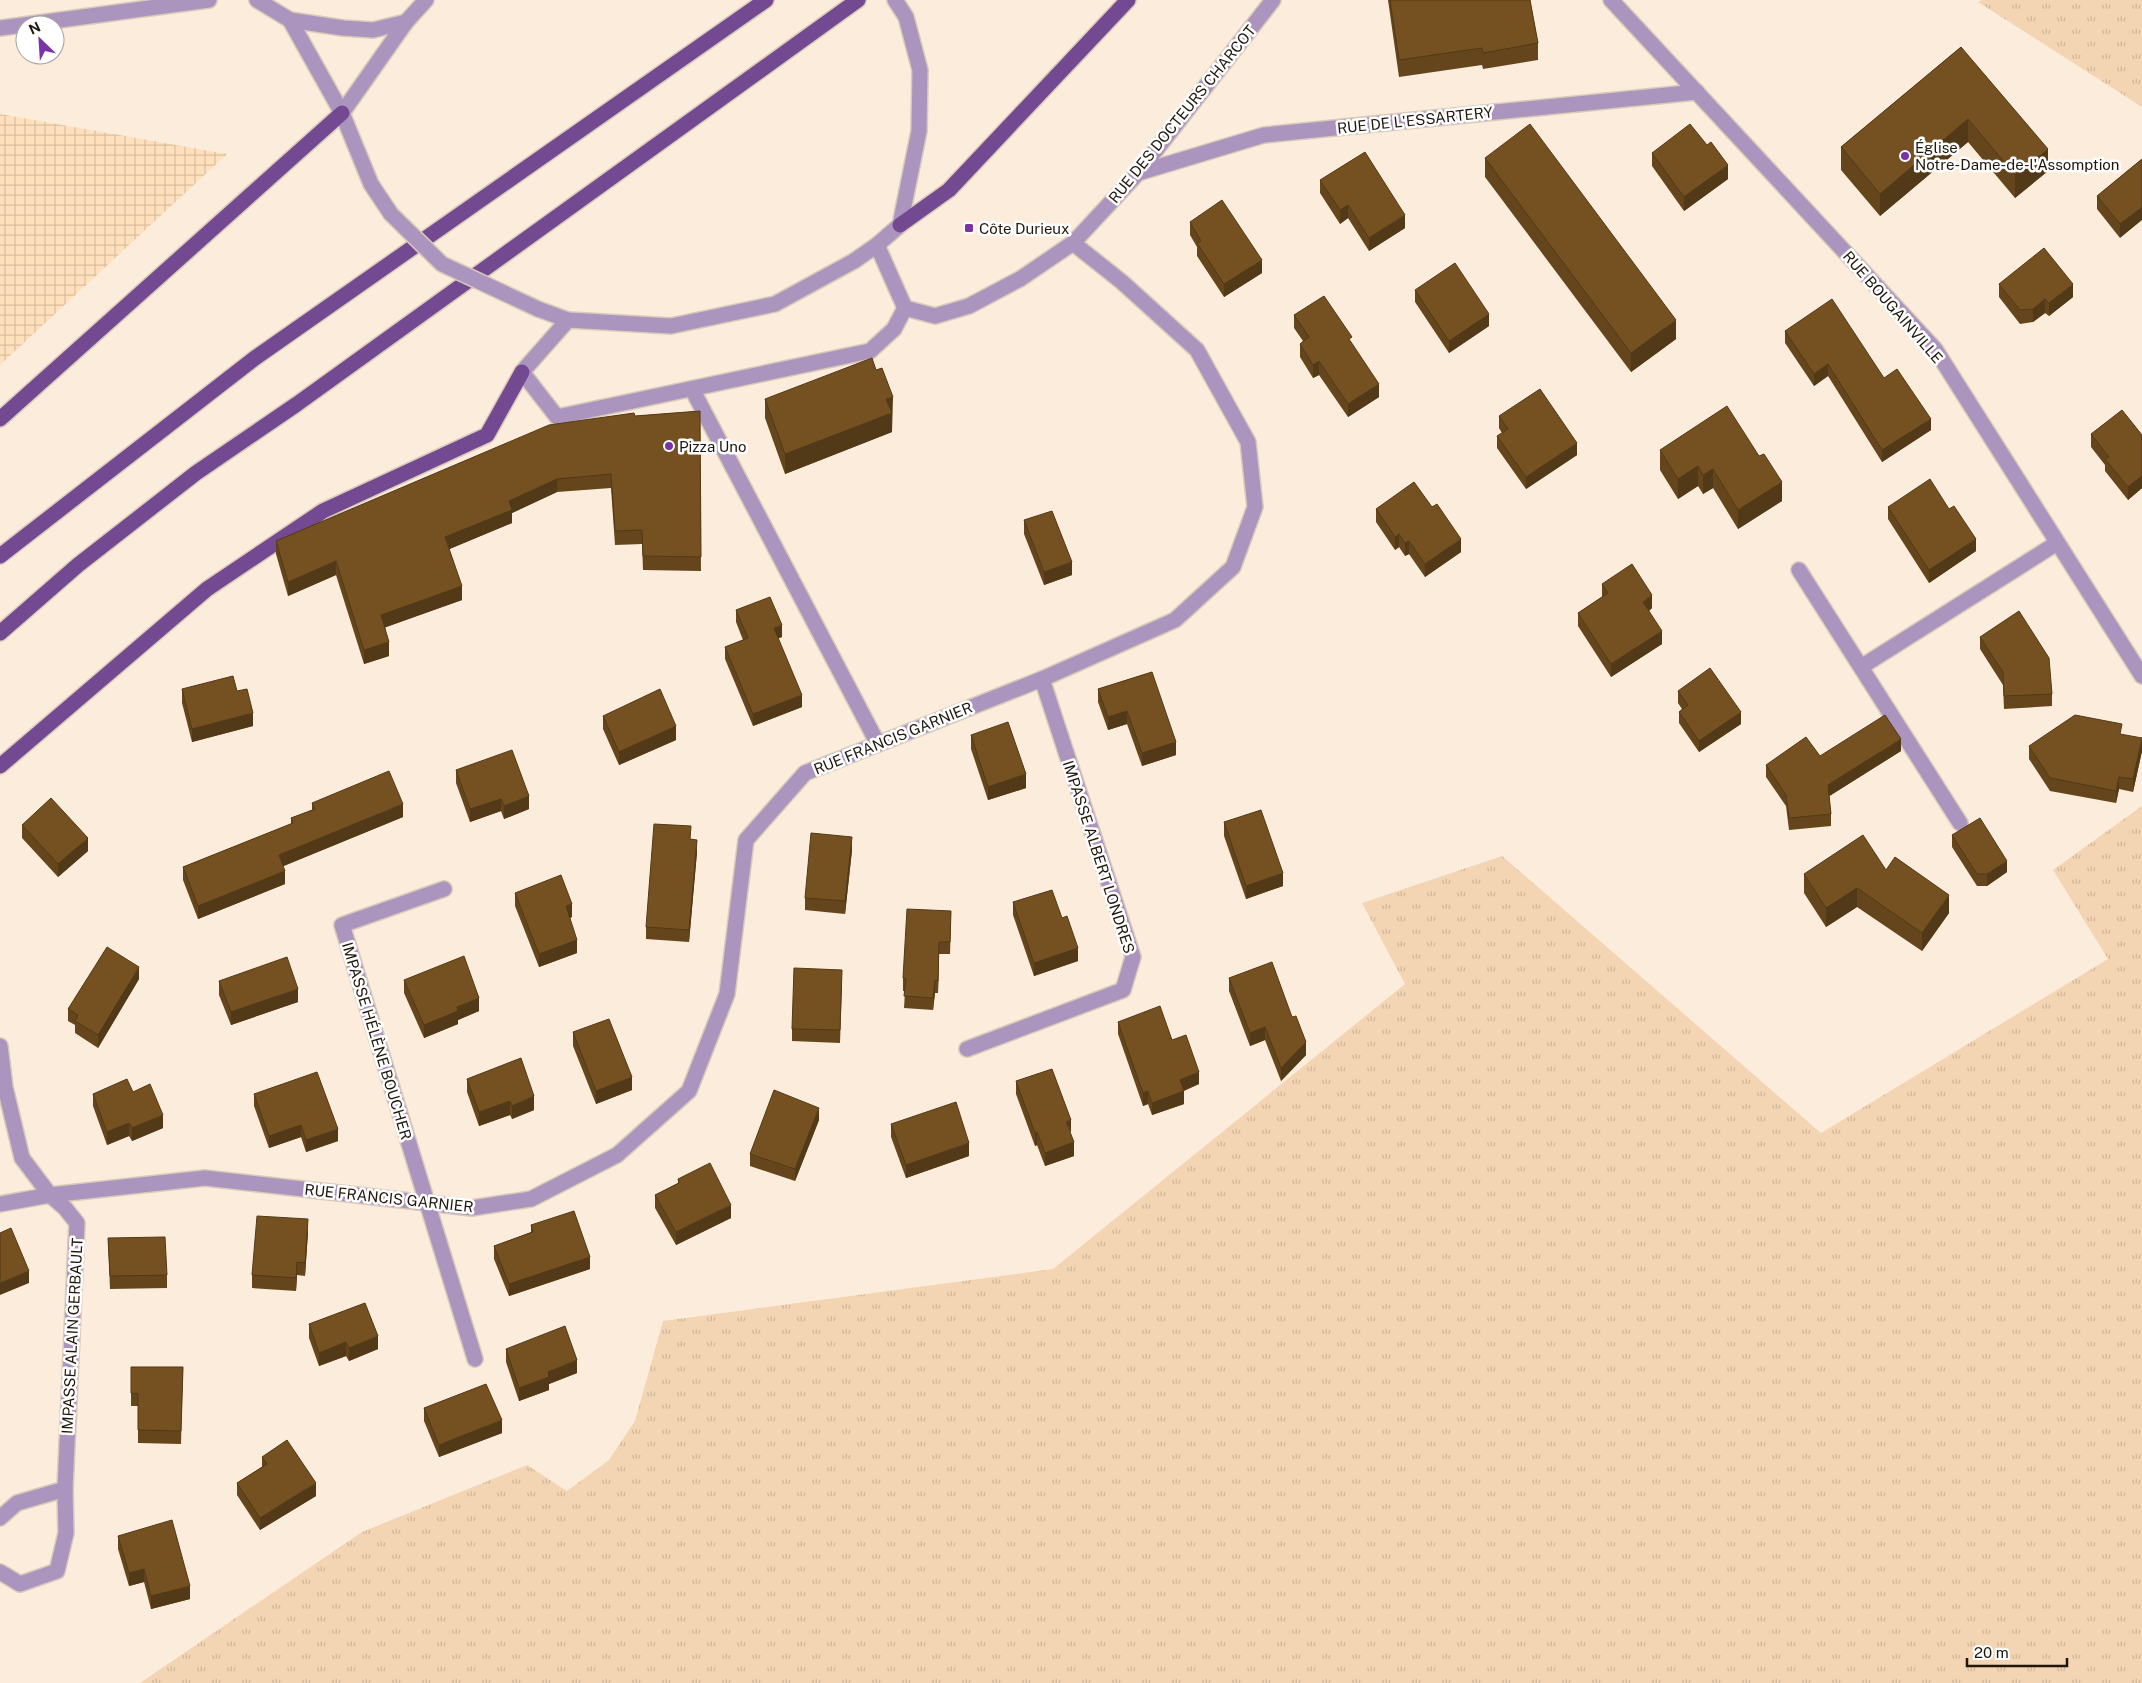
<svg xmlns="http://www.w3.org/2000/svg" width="2142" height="1683" viewBox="0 0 2142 1683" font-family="'Public Sans',sans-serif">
  <defs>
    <pattern id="industrial-grid" width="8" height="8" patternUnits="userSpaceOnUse" patternTransform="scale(1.25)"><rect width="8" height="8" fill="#ffe0bc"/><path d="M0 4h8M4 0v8" fill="none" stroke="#dabfa0"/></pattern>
    <pattern id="grass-tufts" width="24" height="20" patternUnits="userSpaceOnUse" patternTransform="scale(1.25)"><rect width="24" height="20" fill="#f3d5b3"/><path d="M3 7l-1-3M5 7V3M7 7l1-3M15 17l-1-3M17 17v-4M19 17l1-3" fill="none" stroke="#d0b699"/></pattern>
  </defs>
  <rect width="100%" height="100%" fill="#fcecdb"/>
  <path fill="url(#industrial-grid)" d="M0,114l227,40 -227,211z"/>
  <g fill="url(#grass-tufts)">
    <path d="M1982,0h160v107l-164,-105z"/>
    <path d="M2142,806v877h-2002l222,-151 165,-67 40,26 42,-31 26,-39 28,-100 390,-52 352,-285 -43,-81 140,-47 319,277 287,-174 -55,-89z"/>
  </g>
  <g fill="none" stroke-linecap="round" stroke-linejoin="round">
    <defs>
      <g id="minor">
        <path d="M257,0l33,20 53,8 30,2 33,-8"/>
        <path d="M1611,0l324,349 207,327"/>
        <path d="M290,20l52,93 29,71 20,30"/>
        <path d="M0,28l209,-28"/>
        <path d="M342,113l64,-91 20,-22"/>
        <path d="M1138,173l126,-38 433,-43"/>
        <path d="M877,245l28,63 30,8 34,-10 51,-27 53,-36 65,-70 135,-173"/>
        <path d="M538,309l30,11 103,6 104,-22 79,-43 23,-16 23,-20 19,-94 1,-61 -14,-53 -11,-17"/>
        <path d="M568,320l-46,52 35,45 313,-66 24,-22 11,-21"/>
        <path d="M692,389l186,355"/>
        <path d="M1799,570l161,253"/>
        <path d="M1861,667l196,-124"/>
        <path d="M444,889l-102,36 133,434"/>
        <path d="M0,1046l5,41 17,71 28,37 15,13 12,15 -12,266 1,44 -9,38 -37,13 -20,-12"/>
        <path d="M967,1049l156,-59 10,-33 -91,-278"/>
        <path d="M0,1204l50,-9 155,-17 267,30 59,-9 86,-44 72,-64 38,-97 19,-154 59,-67 237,-94 133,-59 58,-53 22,-60 -7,-65 -51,-92 -75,-68 -49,-39"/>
        <path d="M0,1518l17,-15 48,-14"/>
      </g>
      <g id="major">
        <path d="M900,225l49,-35 179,-190"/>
        <path d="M0,419l342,-306"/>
        <path d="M0,556l255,-198 511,-358"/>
        <path d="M0,633l78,-68 118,-92 101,-69 561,-404"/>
        <path d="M0,766l207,-177 116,-78 164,-76 35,-63"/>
      </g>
    </defs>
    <use href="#minor" stroke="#d9caba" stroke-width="18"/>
    <use href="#major" stroke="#d9caba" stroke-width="18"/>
    <use href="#minor" stroke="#ab95be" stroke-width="15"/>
    <use href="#major" stroke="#734991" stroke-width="15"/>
    <defs>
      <path id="minor-bridge" d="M391,214l51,50 96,45"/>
    </defs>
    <use href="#minor-bridge" stroke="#d9caba" stroke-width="18" stroke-linecap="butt"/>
    <use href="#minor-bridge" stroke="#ab95be" stroke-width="15"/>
  </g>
  <g fill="#65461c">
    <path d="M1388,0h142l8,43v17l-55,9 -1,-4 -83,12z"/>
    <path d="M1961,47l87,124 -33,27 -47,-56 -88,74 -39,-46v-23z"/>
    <path d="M1652,153l76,26 -44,32 -32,-45z"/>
    <path d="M1485,158l191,181 -45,33 -146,-195z"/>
    <path d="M2142,159l-22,79 -23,-29v-13z"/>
    <path d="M1320,180l85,48 -36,23 -21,-33 -8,6 -20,-31z"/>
    <path d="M1190,222l72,51 -38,24 -27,-41v-9l-7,-12z"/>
    <path d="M1999,284l74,13 -24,19 -4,-3 -12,9 -13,2 -21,-27z"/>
    <path d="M1415,290l74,36 -40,27 -34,-51z"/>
    <path d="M1294,315l58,29 27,53 -31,20 -29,-42 -6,3 -13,-21v-13l3,-3 -9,-13z"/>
    <path d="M1785,331l99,47 47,52 -49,32 -54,-86 -14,10 -29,-43z"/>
    <path d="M765,399l128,17h-1v16l-107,42 -20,-56z"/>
    <path d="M700,411l1,160 -58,-1 -1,-26 -27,1 -4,-57 -54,4 -45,21v10l-63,26 13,51 -77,27 4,29 -25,8 -28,-89 -48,21 -12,-42v-13l359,-125z"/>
    <path d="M1499,416l78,39 -51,34 -29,-41v-12l5,-3 -3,-5z"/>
    <path d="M2091,434l51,1v53l-14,12 -23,-29v-6l-14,-18z"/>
    <path d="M1660,450l99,6 23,45 -44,28 -25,-41 -10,6 -5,-8 -20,13 -18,-29z"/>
    <path d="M1888,507l88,44 -47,32 -41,-64z"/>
    <path d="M1376,509l85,43 -36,25 -16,-23 -4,2 -6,-9 -4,3 -19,-28z"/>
    <path d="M1024,520l48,55 -28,10 -20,-51z"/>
    <path d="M1602,584l50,24 -3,3 13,33 -51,33 -33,-51v-13l24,-16z"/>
    <path d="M736,610l46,27 -4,1 24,69 -49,19 -28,-67v-12l18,-7 -7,-18z"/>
    <path d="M1980,637l72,57v12l-48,3 -1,-24 -23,-36z"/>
    <path d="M1152,672l24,83 -34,11 -15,-42 -19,6 -10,-28v-13z"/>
    <path d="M182,689l55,2 16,35 -61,16 -10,-39z"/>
    <path d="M1678,691l63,33 -42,28 -20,-29v-11l3,-3 -4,-6z"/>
    <path d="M603,716l73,24 -57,25 -16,-36z"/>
    <path d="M2122,734l20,17 -9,41 -14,-3 -3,14 -66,-12 -21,-32v-13z"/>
    <path d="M971,735l55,53 -38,12 -17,-51z"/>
    <path d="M1901,751l-72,45 2,18v12l-42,4 -3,-24 -20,-29v-12l54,-9z"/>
    <path d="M456,770l73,39 -25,10 -3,-8 -31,11 -14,-39z"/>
    <path d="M312,803l91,14 -120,49 2,18 -87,35 -15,-39v-13l108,-43v-6l21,-8z"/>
    <path d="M1224,822l59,64 -37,13 -22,-63z"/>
    <path d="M22,825l66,26 -30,26 -36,-39z"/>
    <path d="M1952,835l55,37 -20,14h-10l-25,-39z"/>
    <path d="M691,839l6,13 -8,90 -43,-3v-12z"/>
    <path d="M852,850l-7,64 -40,-4v-12z"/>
    <path d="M1886,870l63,43 -27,38 -65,-44 -31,20 -22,-34v-19z"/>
    <path d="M515,893l57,24 -2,1 7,35 -38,14 -24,-61z"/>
    <path d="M1013,902l49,16 16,43 -44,15 -21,-61z"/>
    <path d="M951,923l-1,31h-11l-1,39h-3l-2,17 -29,-2 1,-17h-2v-13z"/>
    <path d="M1229,978l77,77 -25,26 -16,-41 -15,6 -21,-55z"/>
    <path d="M139,979l-41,69 -23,-15v-8l-7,-4v-12z"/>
    <path d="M404,980l75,31 -21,9v4l-34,14 -20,-45z"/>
    <path d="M219,981l79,21 -67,23 -12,-30z"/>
    <path d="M842,983l-2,60 -48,-2v-12z"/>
    <path d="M1118,1022l54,18 27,44 -15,7v13l-32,11 -4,-11 -5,2 -25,-72z"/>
    <path d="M573,1032l59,58 -36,14 -23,-58z"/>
    <path d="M467,1079l67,31 -22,9 -2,-4 -31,11 -12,-34z"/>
    <path d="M1016,1081l54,52 4,23 -29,10 -8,-21 -2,1 -19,-52z"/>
    <path d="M133,1092l30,36 -31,13 -3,-5 -22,9 -14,-39v-12z"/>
    <path d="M254,1094l84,47 -32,11 -5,-15 -32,11 -15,-42z"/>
    <path d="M819,1120l-24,61 -45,-15v-12z"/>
    <path d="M891,1124l78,32 -63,22 -15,-41z"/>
    <path d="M678,1179l53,39 -55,27 -21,-37v-13l23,-12z"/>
    <path d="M531,1225l59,44 -81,27 -15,-37v-13l37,-14z"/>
    <path d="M308,1232l-3,44 -8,-1 -1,16 -44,-3v-13z"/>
    <path d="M108,1238l59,37v13l-57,1z"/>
    <path d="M309,1324l69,25 -29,12 -3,-5 -27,10 -10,-28z"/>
    <path d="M506,1349l71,24 -28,11v6l-30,11 -13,-39z"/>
    <path d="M131,1367h52l-2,77 -43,-1v-37h-7z"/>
    <path d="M424,1408l78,25 -63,24 -15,-36z"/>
    <path d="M262,1457l54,39 -56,34 -23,-35v-12l25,-16z"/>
    <path d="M118,1536l72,63 -39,10 -7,-27 -15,4 -11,-37z"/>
  </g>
  <g fill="#523917">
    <path d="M1968,119v23l-88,74v-22z"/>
    <path d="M2048,149v22l-33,27v-23z"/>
    <path d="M1728,165v14l-44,32v-14z"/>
    <path d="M1348,205v13l-8,6v-14z"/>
    <path d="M2142,207v13l-22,18v-14z"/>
    <path d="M1405,215v13l-36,23v-13z"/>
    <path d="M1262,260v13l-38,24v-13z"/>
    <path d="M2073,284v13l-24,19v-13z"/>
    <path d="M2045,299v14l-12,9v-13z"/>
    <path d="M1489,314v12l-40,27v-12z"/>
    <path d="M1676,320v19l-45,33v-19z"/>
    <path d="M1319,361v14l-6,3v-13z"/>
    <path d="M1828,364v12l-14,10v-12z"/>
    <path d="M1379,384v13l-31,20v-13z"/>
    <path d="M893,397l-1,35 -107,42v-20l101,-55z"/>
    <path d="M1931,419v11l-49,32v-12z"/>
    <path d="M1577,443v12l-51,34v-12z"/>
    <path d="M1698,466v20l-20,13v-20z"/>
    <path d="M1713,469v19l-10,6v-19z"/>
    <path d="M2142,476v12l-14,12v-13z"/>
    <path d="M557,479v13l-45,21v10l-67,28v-14l64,-36z"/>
    <path d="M1782,482v19l-44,28v-19z"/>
    <path d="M1399,534v13l-4,3v-13z"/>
    <path d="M1461,539v13l-36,25v-13z"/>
    <path d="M1976,539v12l-47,32v-13z"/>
    <path d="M1409,541v13l-4,2v-13z"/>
    <path d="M336,561v14l-48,21v-14z"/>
    <path d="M1072,562v13l-28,10v-13z"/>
    <path d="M462,586v14l-81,29v-14z"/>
    <path d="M1652,595v13l-9,7v-13z"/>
    <path d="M782,625v12l-8,3v-12z"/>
    <path d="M1662,631v13l-51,33v-13z"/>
    <path d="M389,642v14l-25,8v-14z"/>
    <path d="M802,695v12l-49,19v-12z"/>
    <path d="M1127,711v13l-19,6v-13z"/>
    <path d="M1741,712v12l-42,28v-11z"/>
    <path d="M253,713v13l-61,16v-13z"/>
    <path d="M676,726v14l-57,25v-13z"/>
    <path d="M2142,738v13l-9,41v-13z"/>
    <path d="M1901,739v12l-73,46v-12z"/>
    <path d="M1176,742v13l-34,11v-13z"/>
    <path d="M1026,774v14l-38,12v-13z"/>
    <path d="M2119,777v12l-3,14v-12z"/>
    <path d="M529,796v13l-25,10v-13z"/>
    <path d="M501,799v12l-31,11v-13z"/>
    <path d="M403,804v13l-124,51v-13z"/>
    <path d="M852,837v13l-7,64v-13z"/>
    <path d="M88,838v13l-30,26v-13z"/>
    <path d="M697,840v12l-8,90v-12z"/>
    <path d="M2007,861v11l-20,14v-12z"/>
    <path d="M285,871v13l-87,35v-13z"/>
    <path d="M1283,873v13l-37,13v-13z"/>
    <path d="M1857,888v19l-31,20v-19z"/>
    <path d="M1949,895v18l-27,38v-18z"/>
    <path d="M572,904v13l-6,2v-13z"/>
    <path d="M577,940v13l-38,14v-13z"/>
    <path d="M939,942v12l-1,39v-12z"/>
    <path d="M1078,948v13l-44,15v-13z"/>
    <path d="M139,967v12l-41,69v-13z"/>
    <path d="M935,980v13l-2,17v-12z"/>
    <path d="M298,989v13l-67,23v-13z"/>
    <path d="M479,998v13l-21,9v4l-34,14v-13l33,-18z"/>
    <path d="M1265,1027v13l-15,6v-13z"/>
    <path d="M1306,1042v13l-25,26v-13z"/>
    <path d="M1199,1072v12l-19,8v-12z"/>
    <path d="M632,1077v13l-36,14v-13z"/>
    <path d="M1148,1091v13l-5,2v-13z"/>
    <path d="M1184,1091v13l-32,11v-12z"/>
    <path d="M534,1096v14l-22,9v-13z"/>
    <path d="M510,1101v14l-31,11v-14z"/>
    <path d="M819,1108v12l-24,61v-12z"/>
    <path d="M163,1115v13l-31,13v-13z"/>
    <path d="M1071,1120v13l-5,-11z"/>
    <path d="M129,1123v13l-22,9v-13z"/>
    <path d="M301,1125v12l-32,11v-12z"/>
    <path d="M338,1129v12l-32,11v-12z"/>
    <path d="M1037,1132v13l-2,1v-13z"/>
    <path d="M1074,1142v14l-29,10v-13z"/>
    <path d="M969,1143v13l-63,22v-13z"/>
    <path d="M731,1205v13l-55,27v-13z"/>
    <path d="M308,1219v13l-3,44v-13z"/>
    <path d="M590,1257v12l-81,27v-12z"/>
    <path d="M297,1262v13l-1,16v-13z"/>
    <path d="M29,1271v12l-29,12v-12z"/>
    <path d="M378,1336v13l-29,12v-13z"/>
    <path d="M346,1342v14l-27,10v-13z"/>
    <path d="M577,1360v13l-28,11v6l-30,11v-13l29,-16z"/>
    <path d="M502,1420v13l-63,24v-12z"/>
    <path d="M316,1483v13l-56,34v-12z"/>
    <path d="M144,1569v13l-15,4v-13z"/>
    <path d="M190,1586v13l-39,10v-13z"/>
  </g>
  <g fill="#755121" stroke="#523917">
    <path d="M1390,0h140l8,43 -55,10 -1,-5 -83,12z"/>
    <path d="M1961,47l87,102 -33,26 -47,-56 -88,75 -39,-47z"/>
    <path d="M1530,124l146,196 -45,33 -146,-195z"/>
    <path d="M1690,124l17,21 4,-3 17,23 -44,32 -32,-44z"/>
    <path d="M1365,152l40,63 -36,23 -21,-33 -8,5 -20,-30z"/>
    <path d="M2142,159v48l-22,17 -23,-28z"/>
    <path d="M1222,200l40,60 -38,24 -27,-41 4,-2 -11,-19z"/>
    <path d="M2044,248l29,36 -24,19 -4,-4 -12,10 -13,1 -21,-26z"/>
    <path d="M1455,263l34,51 -40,27 -34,-51z"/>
    <path d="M1324,296l28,41 -3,2 30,45 -31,20 -29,-43 -6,4 -13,-21 9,-7 -15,-22z"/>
    <path d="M1832,299l52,79 13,-9 34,50 -49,31 -54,-86 -14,10 -29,-43z"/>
    <path d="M872,358l4,12 6,-2 11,29 -7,2 6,14 -107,41 -20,-55z"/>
    <path d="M1540,389l37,54 -51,34 -29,-41 11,-7 -9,-13z"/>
    <path d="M1727,406l32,50 5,-2 18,28 -44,28 -25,-41 -10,6 -5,-9 -20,13 -18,-29z"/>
    <path d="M2122,410l20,25v41l-14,11 -23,-28 4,-2 -18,-23z"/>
    <path d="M700,411l1,146 -58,-1 -1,-26 -27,1 -4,-57 -54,5 -48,22 3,9 -67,27 17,49 -81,29 8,27 -25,8 -28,-89 -48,21 -12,-41 273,-116 85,-12 1,3z"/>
    <path d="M1930,479l19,30 5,-3 22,33 -47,31 -41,-63z"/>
    <path d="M1414,482l18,25 5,-3 24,35 -36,25 -16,-23 -4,2 -6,-9 -4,3 -19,-28z"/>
    <path d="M1052,511l20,51 -28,10 -20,-52z"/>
    <path d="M1632,564l20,31 -9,7 19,29 -51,33 -33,-51 30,-20 -6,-9z"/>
    <path d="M770,597l12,28 -8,3 28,67 -49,19 -28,-67 23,-9 -12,-28z"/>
    <path d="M2019,611l30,47 3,36 -48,2 -1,-24 -23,-35z"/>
    <path d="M1710,668l31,44 -42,29 -20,-29 9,-7 -10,-14z"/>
    <path d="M1152,672l24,70 -34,11 -15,-42 -19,6 -10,-28z"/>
    <path d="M233,676l4,15 10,-2 6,24 -61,16 -10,-40z"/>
    <path d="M660,689l16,37 -57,26 -16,-36z"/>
    <path d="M1885,715l16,24 -73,46 3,29 -42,4 -3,-23 -20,-30 40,-28 14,19z"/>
    <path d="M2075,715l47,9 -2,10 22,4 -9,41 -14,-2 -3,14 -66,-13 -21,-32z"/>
    <path d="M1008,722l18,52 -38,13 -17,-52z"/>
    <path d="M512,750l17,46 -25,10 -3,-7 -31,10 -14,-39z"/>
    <path d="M389,771l14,33 -124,51 6,16 -87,35 -15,-39 110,-44 -2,-5 24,-9 -3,-6z"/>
    <path d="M51,798l37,40 -30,26 -36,-39z"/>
    <path d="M1261,810l22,63 -37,13 -22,-64z"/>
    <path d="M1980,818l27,43 -20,13h-10l-25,-39z"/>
    <path d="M654,824l37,2 -1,13 7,1 -8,90 -43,-3z"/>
    <path d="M811,833l41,4 -7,64 -40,-3z"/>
    <path d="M1863,835l23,35 9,-13 54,38 -27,38 -65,-45 -31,20 -22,-34z"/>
    <path d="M561,875l11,29 -6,2 11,34 -38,14 -24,-61z"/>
    <path d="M1052,890l10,28 5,-2 11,32 -44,15 -21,-61z"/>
    <path d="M907,909l44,2 -1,31h-11l-1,39 -3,-1 -2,18 -29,-2 2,-17 -3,-1z"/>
    <path d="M107,947l32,20 -41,68 -23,-14 3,-6 -10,-6z"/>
    <path d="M464,956l15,42 -22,9 1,4 -34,14 -20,-45z"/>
    <path d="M287,957l11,32 -67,23 -12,-31z"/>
    <path d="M1272,962l20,55 4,-1 10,26 -25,26 -16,-41 -15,6 -21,-55z"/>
    <path d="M794,968l48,2 -2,60 -48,-1z"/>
    <path d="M1160,1006l12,34 14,-5 13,37 -19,8 4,11 -32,12 -4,-12 -5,2 -25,-71z"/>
    <path d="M609,1019l23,58 -36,14 -23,-59z"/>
    <path d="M521,1058l13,38 -22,10 -2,-5 -31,11 -12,-33z"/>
    <path d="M1052,1069l19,51 -5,2 8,20 -29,11 -8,-21 -2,1 -19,-52z"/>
    <path d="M317,1072l21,57 -32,11 -5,-15 -32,11 -15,-42z"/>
    <path d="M127,1079l6,13 17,-8 13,31 -31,13 -3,-5 -22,9 -14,-38z"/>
    <path d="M774,1090l45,18 -24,61 -45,-15z"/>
    <path d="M956,1102l13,41 -63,22 -15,-41z"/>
    <path d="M710,1163l21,42 -55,27 -21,-37 24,-12 -1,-4z"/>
    <path d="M574,1211l16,46 -81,27 -15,-38 39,-14 -2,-7z"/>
    <path d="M257,1216l51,3 -3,44 -8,-1 -1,16 -44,-3z"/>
    <path d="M11,1228l18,43 -29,12v-50z"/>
    <path d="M165,1237l2,38 -57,1 -2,-38z"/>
    <path d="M365,1303l13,33 -29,12 -3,-6 -27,11 -10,-29z"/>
    <path d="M565,1326l12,34 -29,12 1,5 -30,11 -13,-39z"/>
    <path d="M131,1367h52l-2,64 -43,-1v-36l-7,-1z"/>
    <path d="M486,1384l16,36 -63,25 -15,-37z"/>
    <path d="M287,1440l29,43 -56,35 -23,-35 30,-19 -5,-7z"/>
    <path d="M172,1520l18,66 -39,10 -7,-27 -15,4 -11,-37z"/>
  </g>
  <g fill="#7933a6" stroke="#fff" stroke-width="2">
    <circle cx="1905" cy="156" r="5"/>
    <rect x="964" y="223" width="10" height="10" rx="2.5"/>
    <circle cx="669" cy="446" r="5"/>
  </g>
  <g text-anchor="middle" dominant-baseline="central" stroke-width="5" stroke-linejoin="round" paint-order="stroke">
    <g font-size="15" fill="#1f170c" stroke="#fff">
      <text transform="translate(1182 114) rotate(-51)">RUE DES DOCTEURS CHARCOT</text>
      <text transform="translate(1415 120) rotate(-6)">RUE DE L'ESSARTERY</text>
      <text transform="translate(1893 307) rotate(49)">RUE BOUGAINVILLE</text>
      <text transform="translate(893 738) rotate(-22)">RUE FRANCIS GARNIER</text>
      <text transform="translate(1099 857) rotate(72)">IMPASSE ALBERT LONDRES</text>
      <text transform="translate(377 1041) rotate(73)">IMPASSE HÉLÈNE BOUCHER</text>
      <text transform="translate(389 1198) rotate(6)">RUE FRANCIS GARNIER</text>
      <text transform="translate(72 1336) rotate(-87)">IMPASSE ALAIN GERBAULT</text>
    </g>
    <g font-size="15" fill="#1f170c" stroke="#fff" text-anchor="start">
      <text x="1915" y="147">Église<tspan x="1915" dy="17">Notre-Dame-de-l'Assomption</tspan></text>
      <text x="979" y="228">Côte Durieux</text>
      <text x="679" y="446">Pizza Uno</text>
    </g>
  </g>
  <g transform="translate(40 40) rotate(335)"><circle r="24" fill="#ffffff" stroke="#a5a29e"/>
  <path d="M0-4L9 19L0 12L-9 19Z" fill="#7933a6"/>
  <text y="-8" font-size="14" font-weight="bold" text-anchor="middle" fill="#1f170c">N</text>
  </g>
  <path d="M1967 1658v8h100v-8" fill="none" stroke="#1f170c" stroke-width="2.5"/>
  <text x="1974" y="1658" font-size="15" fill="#1f170c" stroke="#ffffff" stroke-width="4" paint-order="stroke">20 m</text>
</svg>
